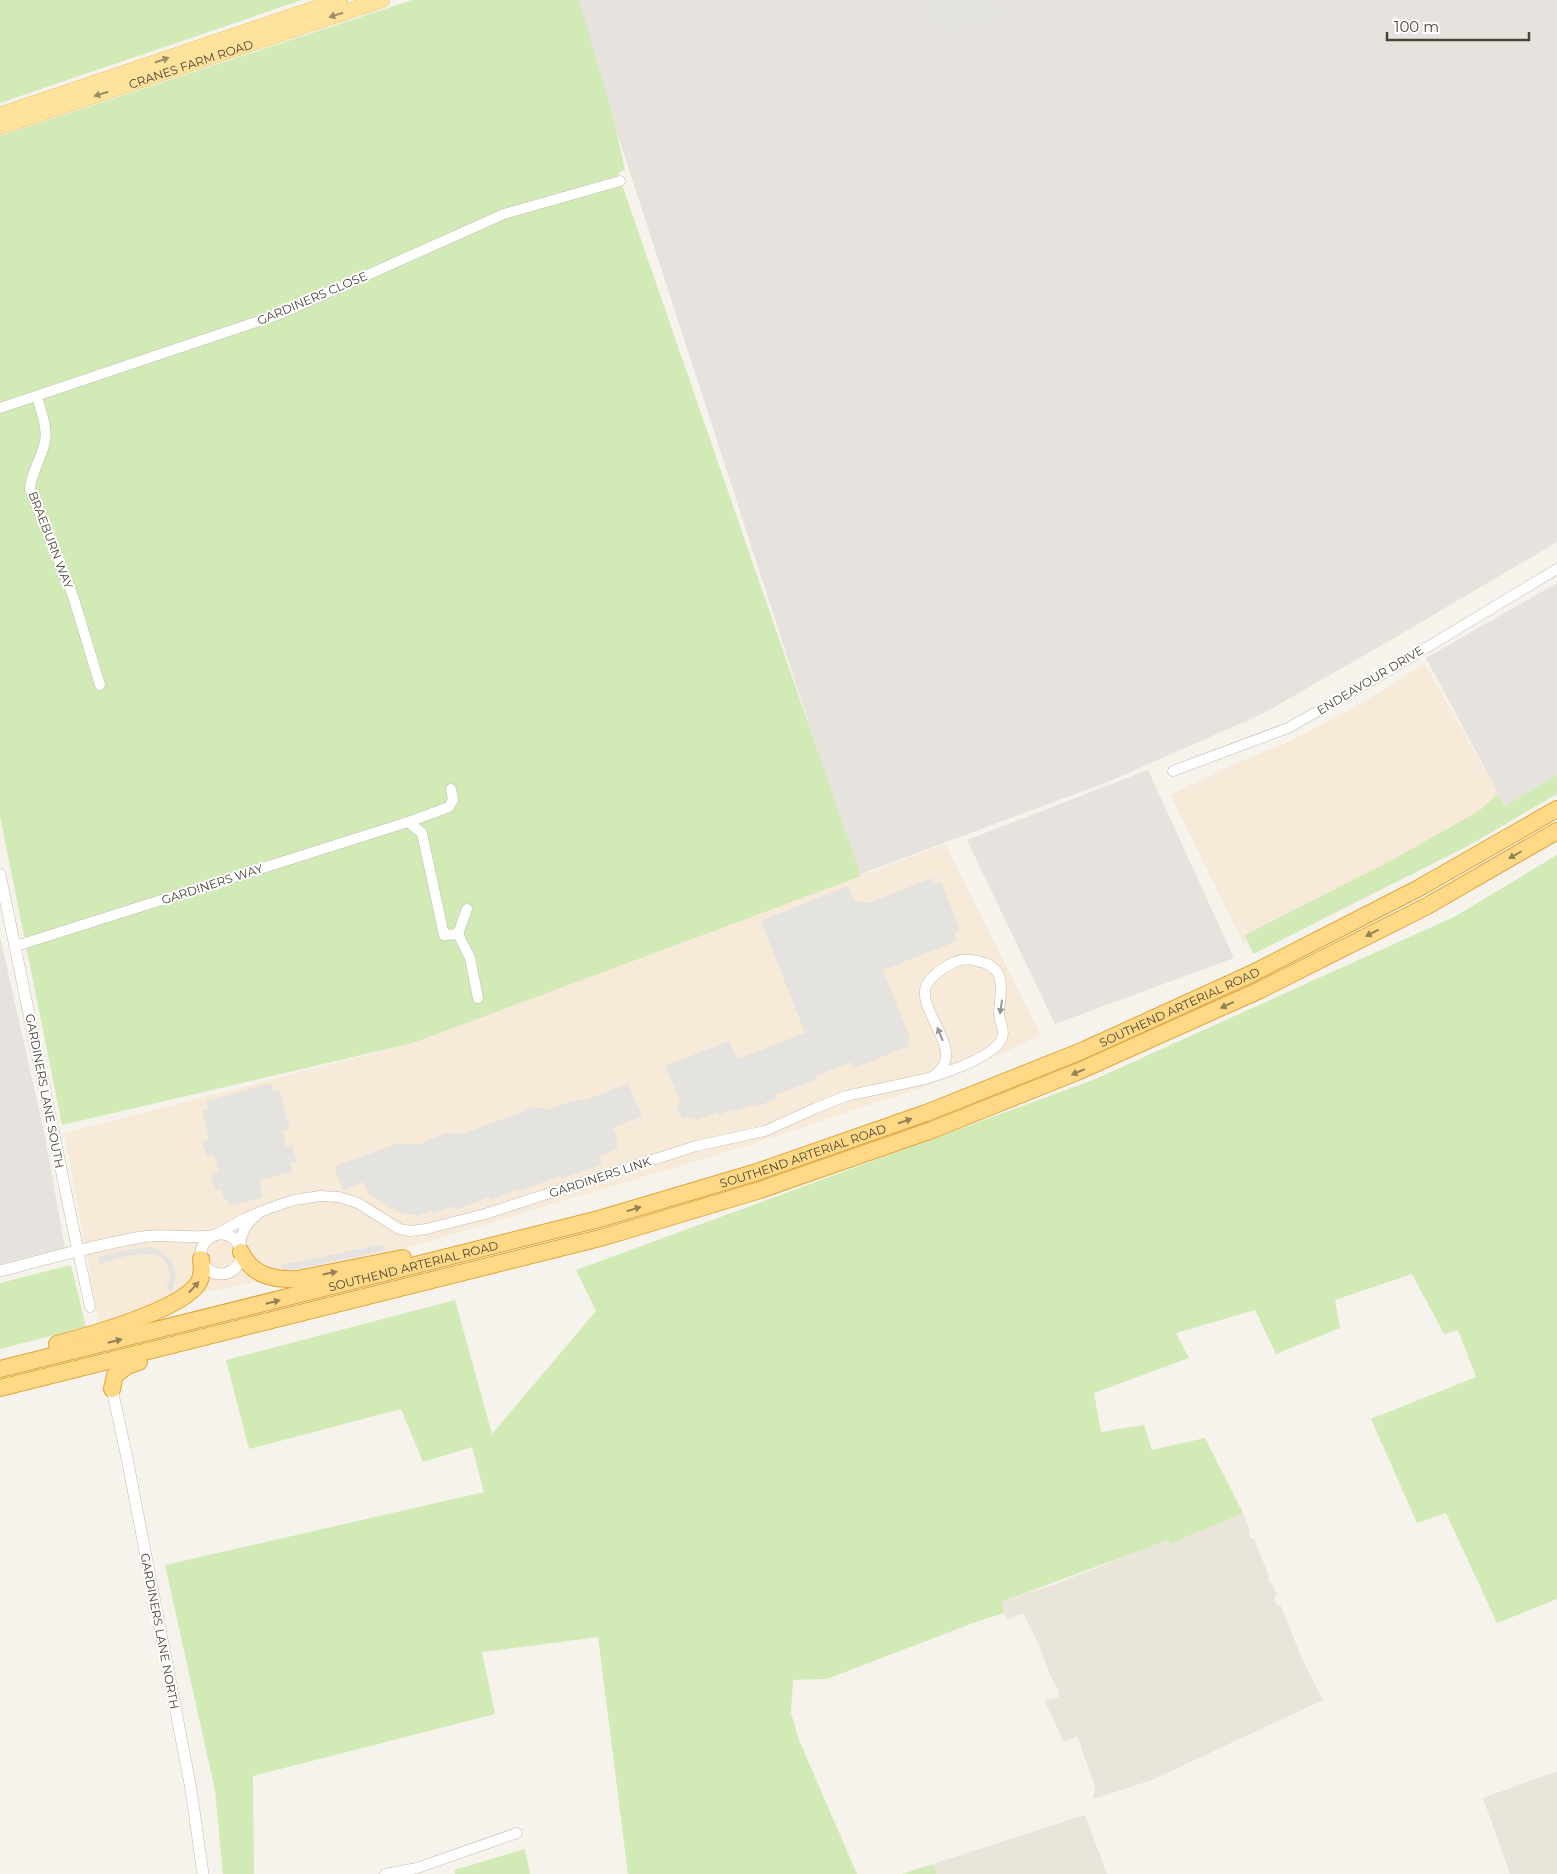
<svg xmlns="http://www.w3.org/2000/svg" width="1557" height="1874" viewBox="0 0 1557 1874" font-family="Montserrat,sans-serif">
  <rect width="100%" height="100%" fill="#f6f3ec"/>
  <g fill="#eae5da">
    <path d="M1243,1513l7,17 -1,5 2,3 3,1 15,37 -1,5 4,3 5,11 -3,3 3,7 4,1 20,50 22,44 -171,80 -59,19 2,-13 -18,-50 -13,6 -20,-42 15,-3 -1,-8 -8,-14 -11,-30 -16,-32 -16,7 -7,-18 56,-18 112,-45 2,5z"/>
    <path d="M1557,1771v103h-47l-27,-76z"/>
    <path d="M1085,1815l22,59h-170l-4,-10z"/>
  </g>
  <g fill="#f7ead8">
    <path d="M1425,664l77,136 -110,70 -148,74 -74,-149 61,-30 62,-25 62,-33z"/>
    <path d="M945,844l96,191 -87,41 -28,10 -177,59 -359,108 -211,45 -80,25 -35,-190 349,-90z"/>
  </g>
  <g fill="#e6e2dd">
    <path d="M574,0h983v542l-168,99 -127,73 -152,67 -252,94z"/>
    <path d="M1557,583v192l-52,31 -79,-148z"/>
    <path d="M1148,770l86,188 -179,66 -88,-184z"/>
    <path d="M0,937l45,199 20,112 -65,16z"/>
  </g>
  <g fill="#d2eab5">
    <path d="M0,0h302l-302,103z"/>
    <path d="M412,0h167l36,124 10,46 -7,3 243,703 -448,167 -351,82 -62,-309v-680z"/>
    <path d="M1557,775v19l-89,52 -215,108 -8,-19 147,-75 87,-49 19,-17 7,12z"/>
    <path d="M1557,855v744l-60,24 -51,-110 -29,10 -46,-104 105,-42 -18,-47 -14,4 -32,-60 -77,26 5,28 -64,26 -21,-44 -79,23 13,25 -95,35 7,39 43,-7 8,25 53,-12 38,75 -73,31 -2,-4 -167,62 3,11 -31,10 -146,56 -34,1 -2,33 8,27 58,134h-229l-30,-237 -116,15 13,62 -242,62 1,98h-31l-8,-84 -50,-225 319,-73 -12,-45 -49,15 -22,-53 -152,40 -23,-89 229,-60 37,134 104,-123 -20,-41 517,-190 361,-163z"/>
    <path d="M71,1265l15,62 -86,22v-66z"/>
    <path d="M525,1849l5,25h-75l-1,-4z"/>
    <path d="M933,1864l4,10h-35z"/>
  </g>
  <g fill="#e5e3e0">
    <path d="M922,0h81l5,15 -71,26z"/>
    <path d="M932,878l2,6 7,-3 19,49 -6,3 3,8 -74,29 27,69 -3,1 2,6 -55,22 -3,-6 -35,14 1,3 -42,16 1,4 -20,8 -2,-3 -20,8 -2,-3 -14,6 -1,-3 -21,8 -1,-3 -6,3 -1,-4 -6,3 -6,-14 5,-2 -16,-37 64,-25 8,18 68,-26 -44,-112 87,-35 7,15 14,2z"/>
    <path d="M271,1083l2,8 6,-2 11,40 -7,2 3,16 6,-1 5,16 -7,2 2,8 -32,8 2,18 -33,8 -1,-6h-4l-3,-11 -6,2 -4,-17 8,-2 -5,-17 -7,1 -5,-15 7,-2 -7,-29 6,-2 -2,-7z"/>
    <path d="M628,1084l14,32 -29,12 5,12 -3,2 3,7 -19,7 3,8 -40,15 -2,-3 -42,16 -2,-2 -25,10 -2,-3 -34,13 -2,-4 -20,8 -2,-3 -13,5 -20,-4 -29,-18 -6,-12 -20,8 -9,-23 62,-23h24l26,-11 16,1 71,-26 16,1 23,-8 13,-1z"/>
    <path d="M383,1244l2,7 -98,20 -5,-3 -1,-3z"/>
    <path d="M150,1247l10,3 12,12 4,13 -4,17 -6,-4 3,-6 1,-7 -3,-10 -4,-6 -11,-5 -26,2 -27,8 -1,-7 27,-7z"/>
  </g>
  <g fill="none" stroke-linecap="round" stroke-linejoin="round">
    <defs>
      <g id="minor">
        <path d="M37,396c3,13 11,31 8,45 -3,17 -14,31 -15,48l43,107 27,89"/>
        <path d="M0,408l280,-94 224,-100 116,-33"/>
        <path d="M1173,771l115,-43 88,-50 181,-109"/>
        <path d="M408,822l41,-15 4,-7 -2,-11"/>
        <path d="M458,934l12,24 8,40"/>
        <path d="M16,946l392,-124 14,11 22,102 14,-1 9,-25"/>
        <path d="M215,1235l31,-17 24,-10 24,-8 26,-4 19,1 19,6 41,26 11,2 16,-2 59,-15 211,-68 69,-15 51,-23 30,-12 79,-17c20,-6 62,-20 75,-37 7,-10 -1,-19 -1,-29 1,-23 10,-46 -22,-52 -7,-2 -16,-2 -22,1 -10,4 -29,17 -30,28 -4,25 43,65 8,86"/>
        <path d="M78,1251l12,56"/>
        <path d="M241,1252c-2,-15 2,-27 15,-36"/>
        <path d="M385,1874l32,-6 100,-35"/>
      </g>
      <g id="tertiary">
        <path d="M0,874l78,377"/>
        <circle cx="221" cy="1254" r="20"/>
        <path d="M0,1271c47,-12 94,-26 142,-34 25,-4 50,3 73,-2"/>
        <path d="M112,1389l15,69 64,331 12,85"/>
      </g>
      <g id="primary">
        <path d="M0,115l340,-115"/>
        <path id="s1" d="M0,127l382,-127"/>
      </g>
      <g id="trunk">
        <path d="M241,1252c11,24 33,28 57,27l105,-21"/>
        <path d="M57,1344c34,-9 120,-33 140,-59 6,-8 5,-17 4,-26"/>
        <path id="s2" d="M0,1369l599,-150 155,-46 172,-60 158,-63 169,-77 166,-85 138,-79"/>
        <path d="M0,1388l604,-151 156,-47 172,-60 145,-58 183,-82 167,-84 130,-75"/>
        <path d="M112,1389l3,-14 12,-9 12,-4"/>
      </g>
    </defs>
    <use href="#minor" stroke="#c2bbae" stroke-width="11"/>
    <use href="#tertiary" stroke="#c2bbae" stroke-width="12"/>
    <use href="#primary" stroke="#e6c16a" stroke-width="16"/>
    <use href="#trunk" stroke="#e0a43c" stroke-width="18"/>
    <use href="#minor" stroke="#fff" stroke-width="10"/>
    <use href="#tertiary" stroke="#fff" stroke-width="11"/>
    <use href="#primary" stroke="#ffe39c" stroke-width="15"/>
    <use href="#trunk" stroke="#ffd985" stroke-width="16"/>
  </g>
  <defs><path id="oneway-solid" d="M-6-.8H1V-3.2L6.5 0L1 3.2V.8H-6Z" transform="scale(1.25)"/></defs>
  <g fill="#9c8c66">
    <use href="#oneway-solid" transform="translate(336 15) rotate(162)"/>
    <use href="#oneway-solid" transform="translate(162 60) rotate(-19)"/>
    <use href="#oneway-solid" transform="translate(101 94) rotate(162)"/>
  </g>
  <g fill="#938057">
    <use href="#oneway-solid" transform="translate(1515 855) rotate(150)"/>
    <use href="#oneway-solid" transform="translate(1372 933) rotate(153)"/>
    <use href="#oneway-solid" transform="translate(1227 1005) rotate(155)"/>
    <use href="#oneway-solid" transform="translate(1078 1072) rotate(157)"/>
    <use href="#oneway-solid" transform="translate(905 1121) rotate(-19)"/>
    <use href="#oneway-solid" transform="translate(634 1209) rotate(-17)"/>
    <use href="#oneway-solid" transform="translate(330 1273) rotate(-11)"/>
    <use href="#oneway-solid" transform="translate(194 1287) rotate(-48)"/>
    <use href="#oneway-solid" transform="translate(273 1302) rotate(-14)"/>
    <use href="#oneway-solid" transform="translate(115 1341) rotate(-14)"/>
  </g>
  <g fill="#9c9892">
    <use href="#oneway-solid" transform="translate(1001 1007) rotate(98)"/>
    <use href="#oneway-solid" transform="translate(940 1034) rotate(-112)"/>
  </g>
  <g text-anchor="middle" dominant-baseline="central" stroke-width="4" stroke-linejoin="round" paint-order="stroke">
    <g font-size="12" fill="#4b4439" stroke="#fff">
      <text stroke="none"><textPath href="#s1" startOffset="201">CRANES FARM ROAD</textPath></text>
      <text transform="translate(312 298) rotate(-23)">GARDINERS CLOSE</text>
      <text transform="translate(51 540) rotate(69)">BRAEBURN WAY</text>
      <text transform="translate(1370 680) rotate(-31)">ENDEAVOUR DRIVE</text>
      <text transform="translate(212 884) rotate(-18)">GARDINERS WAY</text>
      <text stroke="none"><textPath href="#s2" startOffset="1236">SOUTHEND ARTERIAL ROAD</textPath></text>
      <text transform="translate(45 1091) rotate(79)">GARDINERS LANE SOUTH</text>
      <text stroke="none"><textPath href="#s2" startOffset="831">SOUTHEND ARTERIAL ROAD</textPath></text>
      <text transform="translate(600 1177) rotate(-18)">GARDINERS LINK</text>
      <text stroke="none"><textPath href="#s2" startOffset="426">SOUTHEND ARTERIAL ROAD</textPath></text>
      <text transform="translate(160 1631) rotate(79)">GARDINERS LANE NORTH</text>
    </g>
  </g>
  <path d="M1387 32v8h142v-8" fill="none" stroke="#4b4439" stroke-width="2.5"/>
  <text x="1394" y="32" font-size="15" fill="#4b4439" stroke="#ffffff" stroke-width="4" paint-order="stroke">100 m</text>
</svg>
